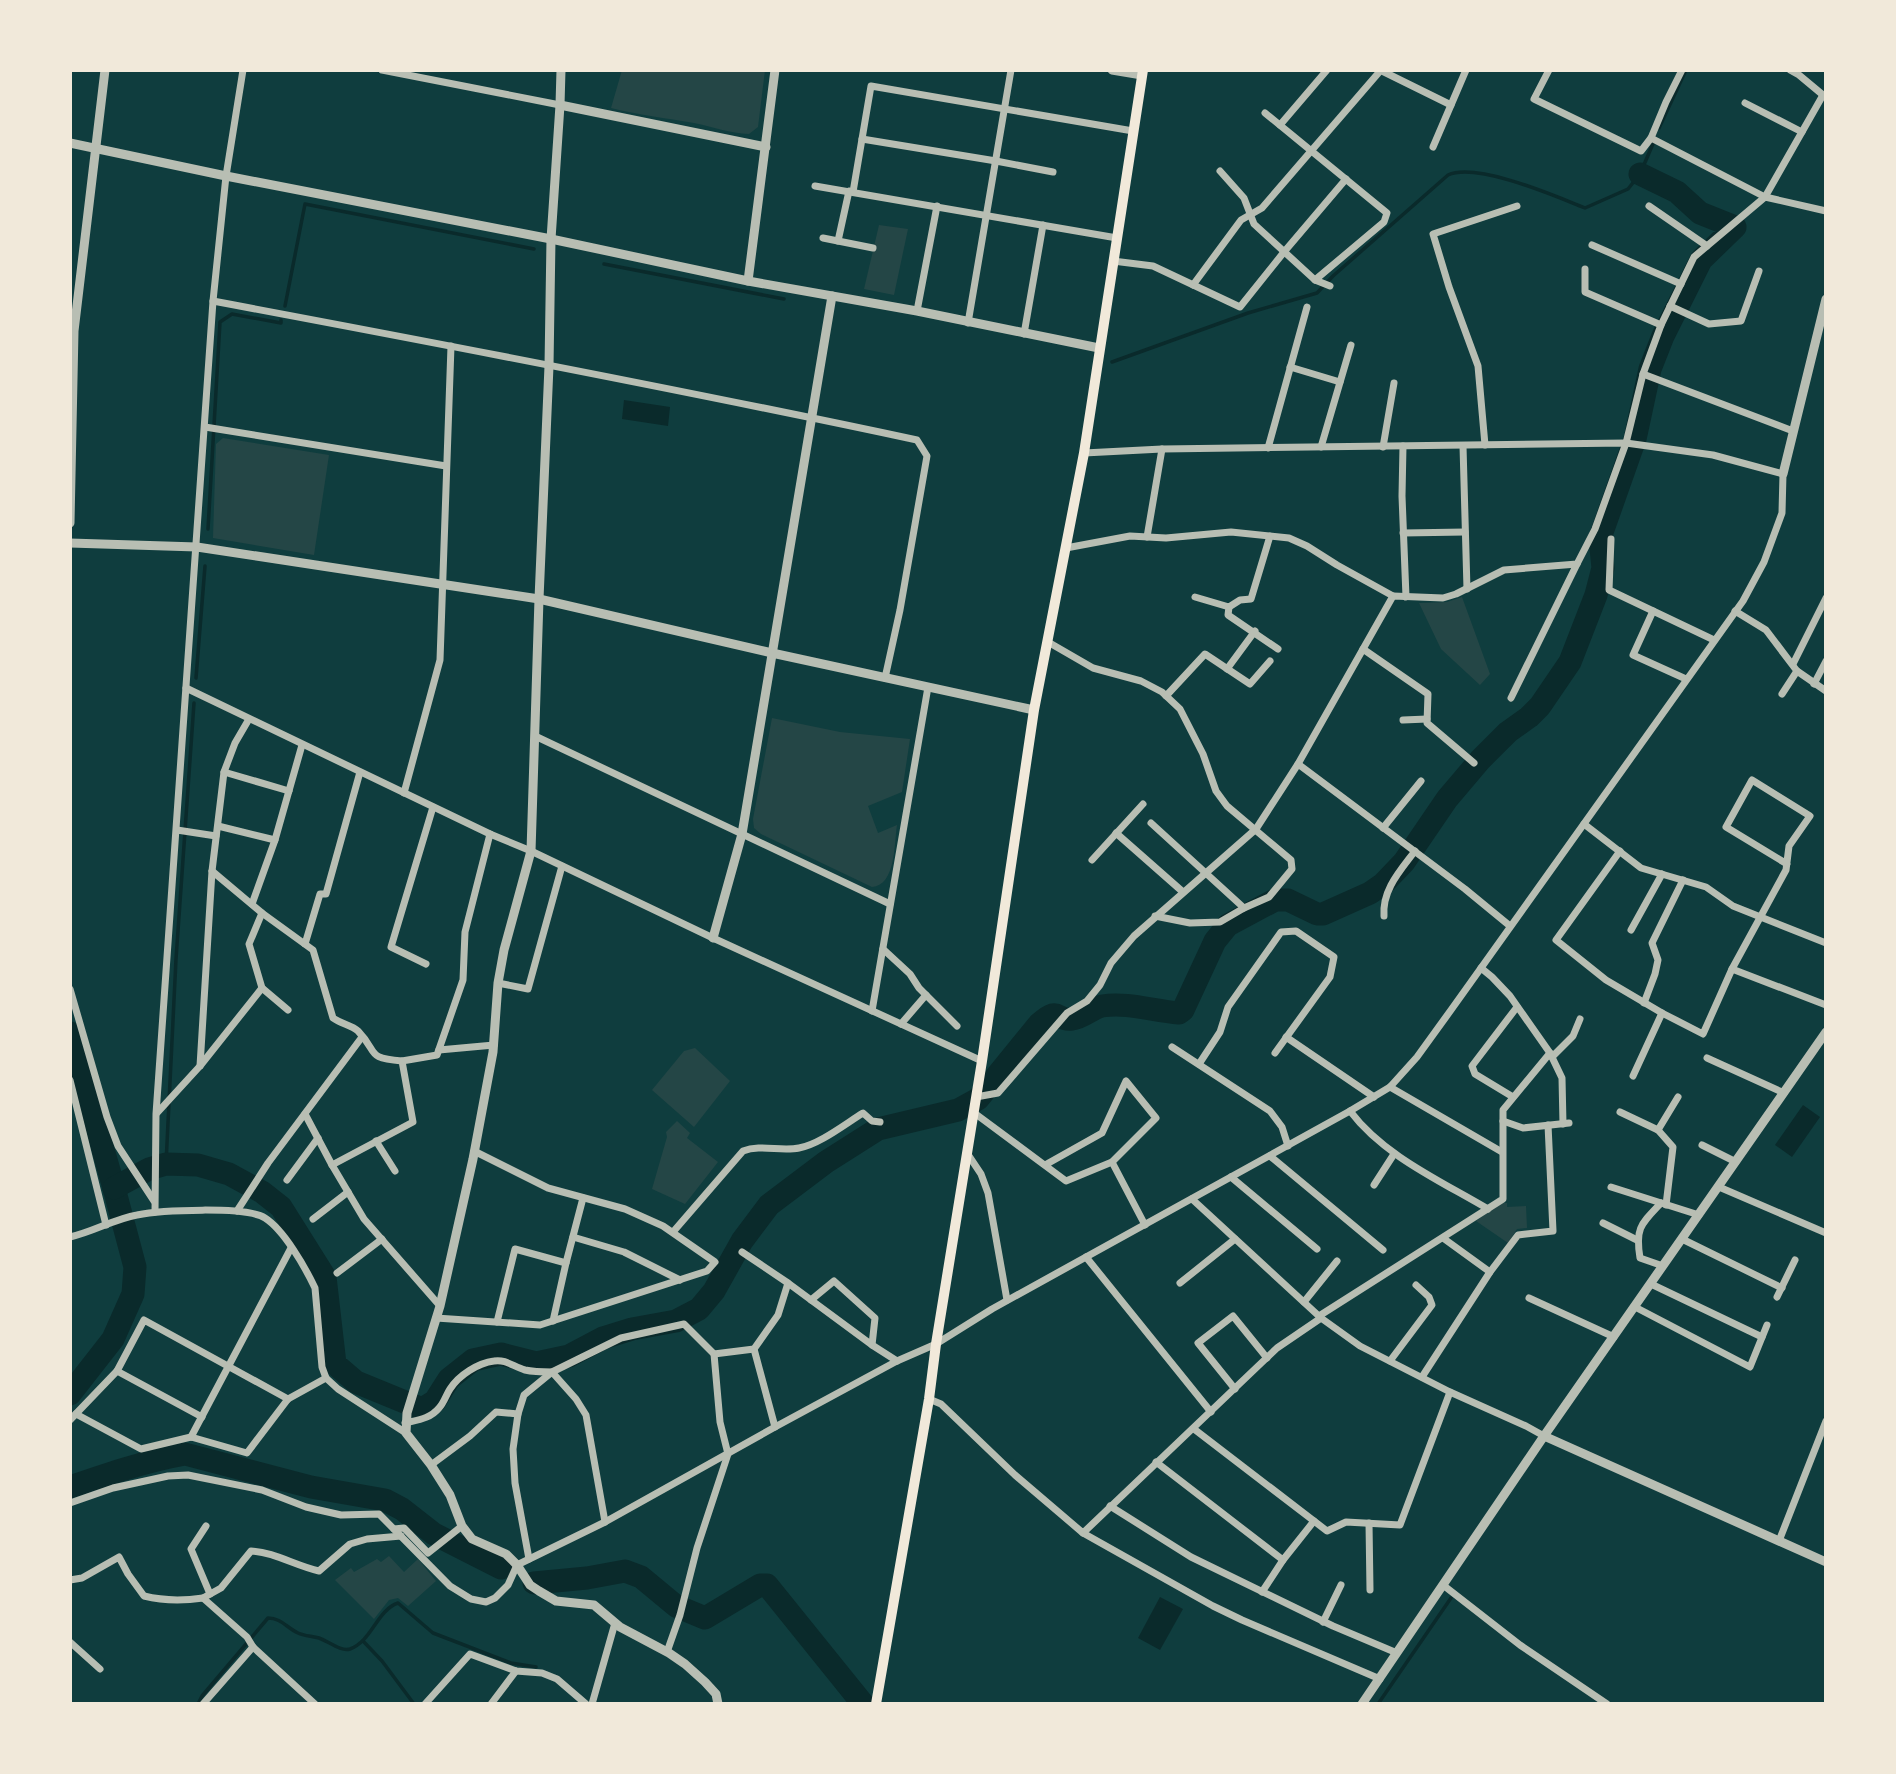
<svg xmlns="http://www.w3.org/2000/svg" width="1896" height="1774" viewBox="0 0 1896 1774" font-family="Helvetica,sans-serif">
  <rect width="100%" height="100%" fill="#0f3d3e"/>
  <g fill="#244646">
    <path d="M622,70h143l-7,57 -9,7c-19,-1 -36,-7 -55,-11 -28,-5 -56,-8 -83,-15z"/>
    <path d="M879,225l29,4 -14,66 -30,-6z"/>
    <path d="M223,438l106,17 -15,100 -101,-17 3,-94z"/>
    <path d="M1462,597l28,77 -10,11 -39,-36 -22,-46 28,-1z"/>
    <path d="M772,718l68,14 70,7 -8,53 -34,14 10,27 19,-8c-3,19 -1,60 -25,62l-111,-53 -7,-6 -1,-9z"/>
    <path d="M695,1048l35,33 -36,46 -42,-37 32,-39z"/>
    <path d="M677,1121l13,12 -3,5 31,24 -33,42 -33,-15 15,-52 -1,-5z"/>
    <path d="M1499,1203h8v4l19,-1 1,22 -10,1 -9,14 -32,-22z"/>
    <path d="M389,1556l15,16 14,-13 18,22 -28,25 -10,-8 -9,2 -15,19 -39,-39 16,-12 3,4 23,-13 4,3z"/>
  </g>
  <g fill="#0a2a2b">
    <path d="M624,400l46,7 -2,19 -46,-7z"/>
    <path d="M1803,1105l17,12 -28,40 -17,-12z"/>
    <path d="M1160,1597l23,12 -23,41 -22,-12z"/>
  </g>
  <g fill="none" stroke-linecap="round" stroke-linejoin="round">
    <g stroke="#0a2a2b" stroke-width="3.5">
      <path d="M1659,128l27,-58"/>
      <path d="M604,264l180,35"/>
      <path d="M285,306l20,-102 229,45"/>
      <path d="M1112,362l136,-49 69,-20 16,-17 115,-101c29,-13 107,21 137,33l43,-19 12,-15 15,-35"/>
      <path d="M208,529l12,-207 12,-8 49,9v-3"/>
      <path d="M196,678l9,-112"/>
      <path d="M166,1164l10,-205 18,-256"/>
      <path d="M363,1641l19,20 32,43"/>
      <path d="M198,1704l4,-8 66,-78c13,0 19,10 30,15 6,3 14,3 21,5 9,3 22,14 31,11 22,-8 27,-39 48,-46l35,30 78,30 25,4"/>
      <path d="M1378,1704l73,-106"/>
    </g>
    <g stroke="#0a2a2b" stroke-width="23">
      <path d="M70,1033l44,155 21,79 -2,27 -20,45 -43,55"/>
      <path d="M114,1188l35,-19 17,-5 32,1 31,9 33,18 19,15 44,70 10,87 21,18 66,27 13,-8 14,-22 24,-19 28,-6 35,9 33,-7 34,-18 29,-9 44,-8 23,-12 15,-18 28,-50 27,-36 57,-43 52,-33 80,-19 20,-11 61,-75c22,-19 15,-3 33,-5 11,-1 20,-11 30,-13 26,-4 51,5 77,7l4,-3 32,-69 13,-16 47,-25h13l29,14h6l47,-21 13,-9 21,-22 43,-63 33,-39 28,-28 21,-15 11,-11 30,-44 26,-67 7,-27 -3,-30 35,-99 15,-70 13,-33 38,-76 34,-33 -35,-14 -23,-21 -37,-18"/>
      <path d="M70,1487c38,-13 76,-26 115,-33l126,33 74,13 17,9 32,25 67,34"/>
      <path d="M534,1583l53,-5 38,-7 16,6 35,29 29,12 55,-33h7l96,119"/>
    </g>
    <g stroke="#b8beb3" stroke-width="7">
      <path d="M382,70l178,35"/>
      <path d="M1380,70l71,35"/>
      <path d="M1549,70l-15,29 107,52 10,-13"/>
      <path d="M1682,70l-16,32 -15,36 114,59 61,14"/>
      <path d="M1790,70l9,5 24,20"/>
      <path d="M1745,103l57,29"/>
      <path d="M1265,113l122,100 -3,9 -69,58"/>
      <path d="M1280,125l47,-55"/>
      <path d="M862,139l134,22 57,11"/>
      <path d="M1433,147l33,-77"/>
      <path d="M1220,171l24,27 10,26 61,56 15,6"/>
      <path d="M815,186l302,52"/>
      <path d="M853,192l18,-106 262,45"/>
      <path d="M1649,206l58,40"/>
      <path d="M823,238l50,10"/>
      <path d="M838,241l11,-50"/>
      <path d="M1592,245l89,39"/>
      <path d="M1113,261l40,5 87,41 44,-55 62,-73"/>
      <path d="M1585,269v23l76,33"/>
      <path d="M1193,285l48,-65 21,-12 119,-138"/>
      <path d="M213,301c235,44 470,89 704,139l10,16 -27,154 -15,68"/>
      <path d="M1670,306l39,18 32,-3 18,-50"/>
      <path d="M917,311l20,-105"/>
      <path d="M968,323l43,-253"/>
      <path d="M1024,334l19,-109"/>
      <path d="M1290,367l50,15"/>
      <path d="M1643,374l150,57"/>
      <path d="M205,427l241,39"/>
      <path d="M1485,445l-7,-79 -29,-79 -16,-53 84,-28"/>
      <path d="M1403,446l-1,50 4,101"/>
      <path d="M1463,446l4,143"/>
      <path d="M1321,447l30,-102"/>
      <path d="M1383,447l11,-64"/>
      <path d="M1268,448l39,-141"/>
      <path d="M1403,533l62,-1"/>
      <path d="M1147,537l15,-88"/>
      <path d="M1611,539l-2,51 105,50"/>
      <path d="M1066,548l64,-12 36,2 65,-6 58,6 18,8 30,19 56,31"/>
      <path d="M1195,597l34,10 11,-7 11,-1 19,-63"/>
      <path d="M1229,607l-1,8 50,34"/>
      <path d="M1653,611l-20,44 53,24"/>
      <path d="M1735,611l31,19 31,41 29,20"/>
      <path d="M1048,642l45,26 48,13 21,11 18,17 23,45 13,37 11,15 64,54 1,9 -23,28 -25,11 -24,14 -30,1 -35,-7"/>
      <path d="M1363,649l65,45 -1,29 47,40"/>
      <path d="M1793,664l33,-66"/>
      <path d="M1227,669l28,-38"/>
      <path d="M1814,684l12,-23"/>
      <path d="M186,688l304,146 41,17 182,87 269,123"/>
      <path d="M1782,694l15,-23"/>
      <path d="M1166,696l39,-42 45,30 20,-23"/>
      <path d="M1511,698l66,-134"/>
      <path d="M1403,720l24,-1"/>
      <path d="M535,736l355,168"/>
      <path d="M1298,764l167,125 45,37"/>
      <path d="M224,772l65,19"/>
      <path d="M404,793l36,-133 11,-314"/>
      <path d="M1151,823l93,85"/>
      <path d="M1584,824l57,44 65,19 27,19 93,37"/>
      <path d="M218,826l57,14"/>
      <path d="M1383,828l38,-47"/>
      <path d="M177,830l39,6"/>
      <path d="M1116,833l67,59"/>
      <path d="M1620,851l-64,89 50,40 56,33 41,21 29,-65 54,-99 3,-24 21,-30 -58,-36 -26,47 61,37"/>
      <path d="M1092,860l51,-56"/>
      <path d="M212,871l50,42 51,37 20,68c8,6 19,7 25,13 21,22 7,27 44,30l11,61 -81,43"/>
      <path d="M252,904l23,-64 27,-95"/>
      <path d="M262,913l-13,31 13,44 26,22"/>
      <path d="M1384,916c-2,-26 16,-45 31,-65"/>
      <path d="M1631,930l31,-56"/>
      <path d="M305,944l15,-50h6l34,-122"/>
      <path d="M883,949l27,25 9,14 38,38"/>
      <path d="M426,964l-35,-17 42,-140"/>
      <path d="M1481,968l11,9 18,19 40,57 12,25 1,46"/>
      <path d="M1732,969l94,36"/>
      <path d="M498,983l30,6 34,-123"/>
      <path d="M70,989l37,128 11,29 36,55"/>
      <path d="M1644,1003l11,-29 3,-14 -6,-17 31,-63"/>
      <path d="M872,1011l56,-324"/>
      <path d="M901,1024l25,-29"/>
      <path d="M1286,1037l88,60"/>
      <path d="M1172,1047l98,64 12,16 6,19"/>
      <path d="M439,1050l55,-5"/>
      <path d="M1552,1057l21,-21 7,-17"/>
      <path d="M1707,1058l77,35"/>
      <path d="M402,1061l35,-6 26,-75 2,-48 25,-98"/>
      <path d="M1199,1064l21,-32 8,-25 53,-75 15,-1 38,26 -4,20 -55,76"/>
      <path d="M200,1066l12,-195 12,-99 11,-29 14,-24"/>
      <path d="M1633,1076l29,-63"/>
      <path d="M70,1080l36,145"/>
      <path d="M1390,1087l112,65"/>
      <path d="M976,1097l22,-4 69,-80 20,-12 13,-16 11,-22 23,-27 122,-107 42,-65 95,-168 50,2 13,-4 48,-24 73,-6 18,-35 31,-86 17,-69 18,-49 33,-68 71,-60 58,-102 3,1"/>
      <path d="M1513,1097l-38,-23 -3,-8 45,-59"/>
      <path d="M1350,1111c34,45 91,70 138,98"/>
      <path d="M973,1112l93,69 46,-19 44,-44 -30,-37 -24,52 -57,32"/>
      <path d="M1620,1112l38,18 15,17 -7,58"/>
      <path d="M157,1113l43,-47 62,-78"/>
      <path d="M305,1114l27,51 32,54 76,87"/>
      <path d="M1503,1121l20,7 46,-5"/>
      <path d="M1658,1130l20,-33"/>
      <path d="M376,1141l19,30"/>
      <path d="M1702,1145l34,17"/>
      <path d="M967,1153l14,21 7,19 19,107"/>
      <path d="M1270,1156l113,94"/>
      <path d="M1112,1162l33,63"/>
      <path d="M1231,1177l86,72"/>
      <path d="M287,1180l31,-42"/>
      <path d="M1374,1185l20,-31"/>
      <path d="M1611,1187l88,28"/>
      <path d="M1719,1187l107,46"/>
      <path d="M1192,1199l129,119 39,28 90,46 76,34 18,10"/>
      <path d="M1661,1203c-20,21 -26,25 -21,55l23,8"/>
      <path d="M237,1211l31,-48 94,-126"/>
      <path d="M155,1212l1,-98 57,-813 13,-125 17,-106"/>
      <path d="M313,1219l35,-27"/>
      <path d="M1603,1223l34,17"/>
      <path d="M673,1232l70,-81c18,-7 38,1 56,-3 21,-4 46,-24 64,-35l9,8 8,1"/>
      <path d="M70,1237c23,-5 44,-18 67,-22 23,-5 109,-9 128,3 19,12 40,49 50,70l7,79 4,11 12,11 68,44"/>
      <path d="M573,1237l51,15 56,28"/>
      <path d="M1443,1238l47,34"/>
      <path d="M1682,1239l100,49"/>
      <path d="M742,1252l46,31 84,62"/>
      <path d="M1086,1257l125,155"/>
      <path d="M337,1273l45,-34"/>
      <path d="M1180,1283l55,-44"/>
      <path d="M1651,1284l111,53"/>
      <path d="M1777,1297l18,-37"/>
      <path d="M1529,1298l85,39"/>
      <path d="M811,1300l23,-19 41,37 -3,27 25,16"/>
      <path d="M1304,1302l33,-41"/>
      <path d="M1635,1307l115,60 17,-42"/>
      <path d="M1319,1316l184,-117v-89l47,-57"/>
      <path d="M436,1318l104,7 167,-54 8,-9 -52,-36 -38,-17 -77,-21 -74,-37"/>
      <path d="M553,1321l13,-58 17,-65"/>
      <path d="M497,1322l18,-73 51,14"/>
      <path d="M754,1349l21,78"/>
      <path d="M714,1354l40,-5 24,-34 10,-32"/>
      <path d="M1390,1361l42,-56 -3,-8 -13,-12"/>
      <path d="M117,1371l85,46"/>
      <path d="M1422,1377l68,-105 28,-37 35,-4 -5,-106"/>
      <path d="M1235,1389l-37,-46 35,-27 34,42"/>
      <path d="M929,1399l12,5 74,71 68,58 194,-185 44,-30"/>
      <path d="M76,1414l65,35 50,-12 56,16 41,-54 38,-21"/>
      <path d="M70,1420l47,-49 27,-51 144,79"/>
      <path d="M405,1423c12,-3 25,-4 34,-15 5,-5 7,-13 11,-19 9,-14 28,-26 44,-28 12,-2 20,6 31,9 9,2 18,2 27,2l24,27 10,16 19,107"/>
      <path d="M191,1437l100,-189"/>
      <path d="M1156,1462l127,98 31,-39 -120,-92"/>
      <path d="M431,1465l39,-29 26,-24 22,2"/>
      <path d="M70,1503l43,-15 55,-12 20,-1 74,15 44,17 35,8 38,-1 71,72 21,13 15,3 9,-4 13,-13 9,-20 88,-43 170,-95 122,-66 39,-17 56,-35 358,-198 40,-24 27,-30 34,-47 292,-409 21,-39 18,-49 1,-39 -70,-19 -87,-12 -464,6 -78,4"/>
      <path d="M1110,1506l81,51 142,69 64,27"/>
      <path d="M1314,1521l13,10 19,-9 54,3 50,-133"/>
      <path d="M1369,1523l1,67"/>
      <path d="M206,1526l-15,23 19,45"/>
      <path d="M394,1529l10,-1 24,25 34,-27"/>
      <path d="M1083,1533l130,73 29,14 138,59"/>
      <path d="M1779,1541l47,-120"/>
      <path d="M529,1559l-14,-76 -2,-34 5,-35 6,-19 28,-23 69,-34 63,-14 30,30 6,68 8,32 -31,94 -17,67 -13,37"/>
      <path d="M70,1580l12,-2 37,-21 9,17 16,22c20,5 38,5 59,2l44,39 6,10 62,57"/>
      <path d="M1443,1585l77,60 87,59"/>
      <path d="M1262,1592l21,-32"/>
      <path d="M203,1598l18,-10 30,-37c23,1 45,15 68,20l31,-27 17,-5 34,-3"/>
      <path d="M1323,1622l18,-37"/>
      <path d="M70,1642l30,27"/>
      <path d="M203,1704l50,-57"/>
      <path d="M425,1704l45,-50 46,17 26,2 15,6 29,25"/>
      <path d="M491,1704l25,-33"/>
      <path d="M592,1704l23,-81"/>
    </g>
    <g stroke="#b8beb3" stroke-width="9">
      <path d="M561,70l-1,35 -9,134 -2,127 -10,233 -8,252 -27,99 -6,33 -5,69 -20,107 -33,147 -33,107 -1,20 25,32 19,30 12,31 10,13 34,15 11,11 13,20 9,6 17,10 38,4 26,22 49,26 16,11 20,18 11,12 2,10"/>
      <path d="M1112,70l30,5"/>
      <path d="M560,105l206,42"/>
      <path d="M70,143l156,33 325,63 197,42 169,30 182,37"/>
      <path d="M748,281l27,-211"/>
      <path d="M1783,474l43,-175"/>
      <path d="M70,523l4,-192 31,-261"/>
      <path d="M70,543l127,4 342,52 233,54 262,57"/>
      <path d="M713,938l29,-104 90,-538"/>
      <path d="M1544,1436l282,126"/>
      <path d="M1362,1704l182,-268 282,-404"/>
    </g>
    <path stroke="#f1e9da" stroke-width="10" d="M876,1704l53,-305 7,-55 46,-283 52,-351 50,-257 59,-383"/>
  </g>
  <rect width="1896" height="1774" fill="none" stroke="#f1e9da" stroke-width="144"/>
</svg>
